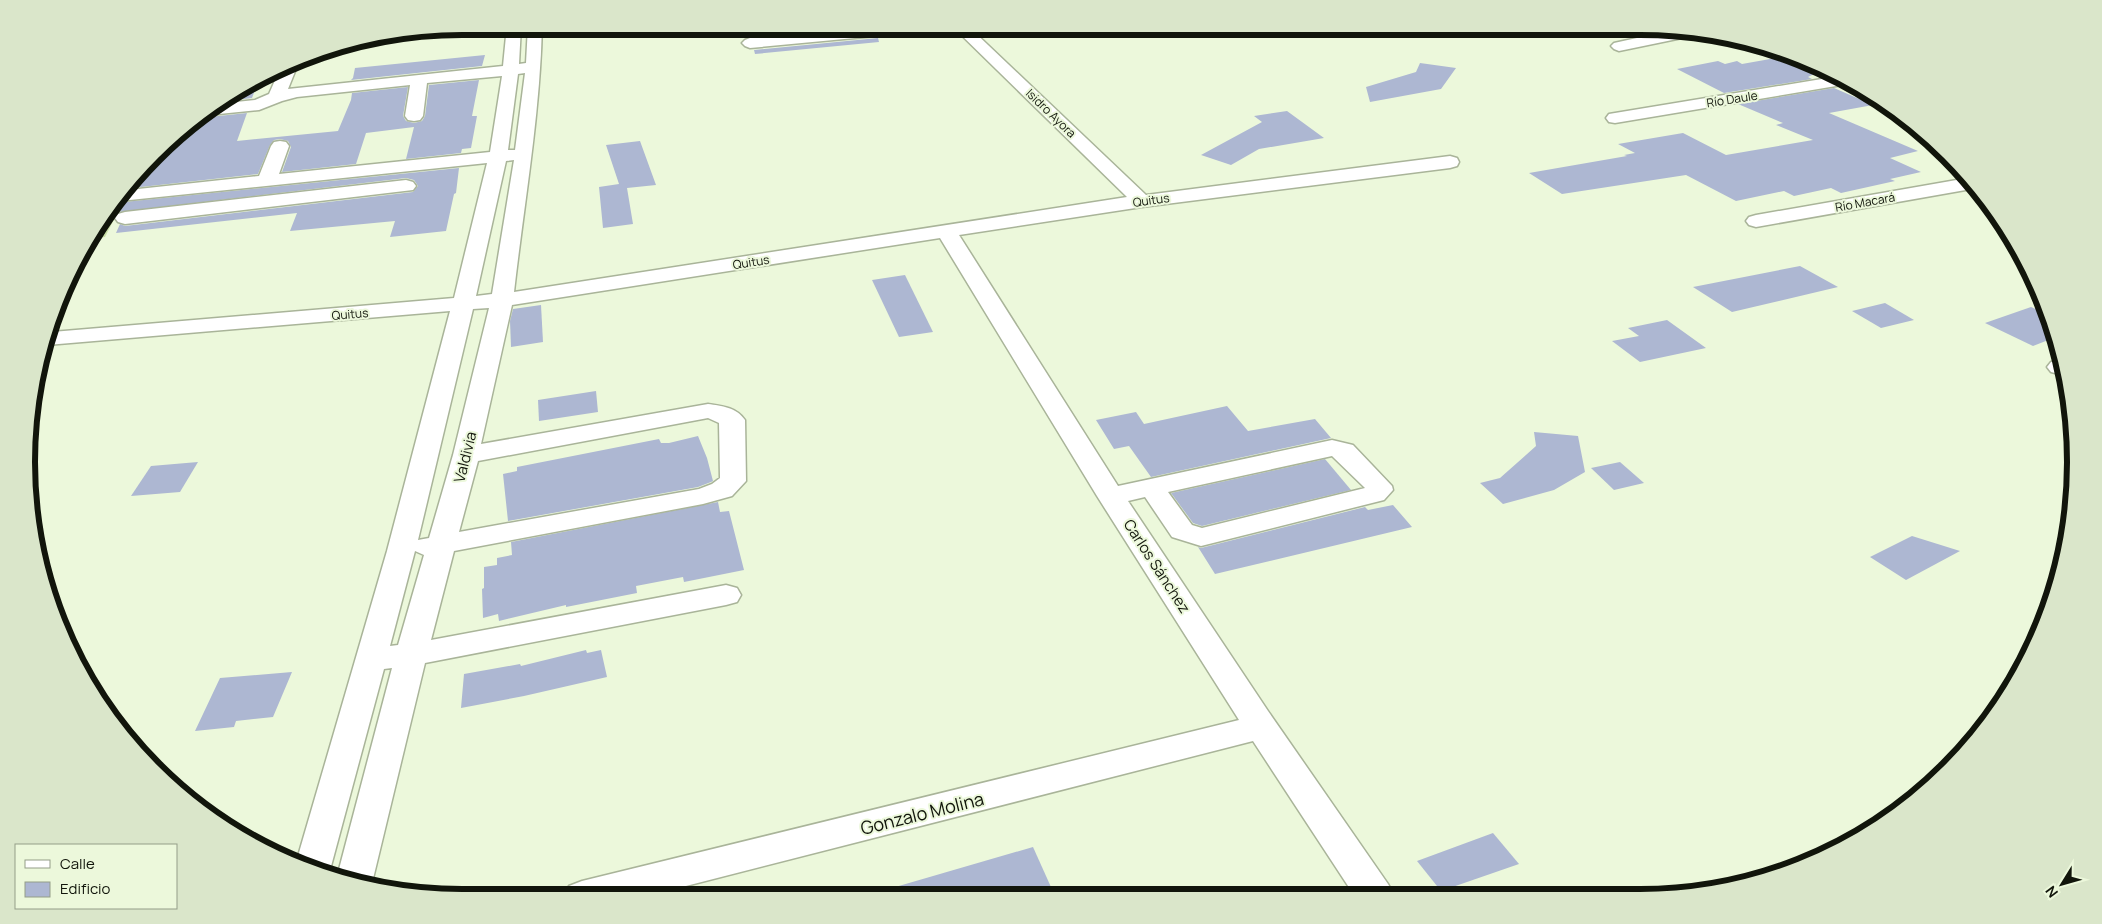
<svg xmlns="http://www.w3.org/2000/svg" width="2102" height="924" viewBox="0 0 2102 924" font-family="Manrope,sans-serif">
  <rect width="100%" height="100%" fill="#ecf8db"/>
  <path fill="#c9dfa6" d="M120,208l-15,29 -16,2 24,-30z"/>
  <g fill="#adb7d2">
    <path d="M779,26h84l-114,10 -3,-7z"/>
    <path d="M878,38l1,4 -124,12 -1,-4z"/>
    <path d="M485,55l-3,11 -131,14 2,-2 2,-10z"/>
    <path d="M1793,55l31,14 -16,8 4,2 -88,14 -47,-24 41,-8 7,3 12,-3 5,3z"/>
    <path d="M1420,63l36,5 -15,21 -71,13 -4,-15 50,-15z"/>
    <path d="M260,77l-8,21 -32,4 24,-18z"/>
    <path d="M479,80l-7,36h5l-6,32 -9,1 -1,4 -55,6 8,-32 -48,6 -10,31 -74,8 9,-25 -3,-6 -8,-2 -6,1 -4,5 -12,29 -126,14 42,-53 28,-20 7,2 38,-4 -10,28 101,-10 13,-31 1,-7 56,-6 -5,29 3,5 8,2 8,-2 3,-5 4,-31z"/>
    <path d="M1834,88l39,17 -44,8 89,38 -28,7 31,14 -31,7 5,2 -54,12 -10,-5 -37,8 -10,-5 -48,10 -50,-26 -124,19 -33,-21 98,-17 -3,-1 11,-2 -17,-9 65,-11 43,22 87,-15 -37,-15 7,-2 -45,-19z"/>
    <path d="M1287,111l37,27 -65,11 -28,16 -30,-10 61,-33 -8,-6z"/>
    <path d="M640,141l16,44 -29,3 6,36 -30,4 -4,-41 20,-3 -13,-39z"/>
    <path d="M459,168l-3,25 -2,1 -8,37 -56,6 5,-16 -105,10 7,-18 -181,20 4,-9 5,2 288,-34 5,-6 -4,-6 -8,-2 -286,34 4,-10z"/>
    <path d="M1800,266l38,21 -106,25 -39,-25z"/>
    <path d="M905,275l28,57 -34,5 -27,-57z"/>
    <path d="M1885,303l29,17 -33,8 -29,-17z"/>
    <path d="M541,305l2,37 -32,5 -1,-26 3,-12z"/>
    <path d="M2031,307l17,7 8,23 -23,9 -48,-23z"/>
    <path d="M1667,320l39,28 -66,14 -28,-21 27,-5 -11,-8z"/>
    <path d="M596,391l2,21 -59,9 -1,-21z"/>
    <path d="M1227,406l21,25 67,-12 16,19 -180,39 -22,-31 -15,3 -18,-29 40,-8 8,12z"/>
    <path d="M1534,432l44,4 7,36 -31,18 -51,14 -23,-21 20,-5 36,-32z"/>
    <path d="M698,436l9,22 6,23 -2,1 -13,5 -190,34 -5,-47 14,-3v-4l142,-28 2,4h8z"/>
    <path d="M1325,459l26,31 -149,36 -9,-3 -22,-30z"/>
    <path d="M198,462l-18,30 -49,4 20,-30z"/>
    <path d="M1620,462l24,21 -30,7 -23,-22z"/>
    <path d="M718,502l2,10 9,-1 15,59 -60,12 -1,-5 -47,9 1,7 -71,14v-2l-67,16 -1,-7 -15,4 -1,-29 2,-1v-21l13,-2v-7l15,-3 -1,-13z"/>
    <path d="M1393,505l19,22 -197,47 -17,-27 3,1 164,-41 3,3z"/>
    <path d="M1912,536l48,15 -54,29 -36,-23z"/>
    <path d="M586,650l1,3 14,-3 6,27 -83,19 -63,12 3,-34 56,-10 1,2z"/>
    <path d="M292,672l-19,45 -37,4 -2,6 -39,4 25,-53z"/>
    <path d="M1493,833l26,31 -78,27 -24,-30z"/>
    <path d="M1033,847l22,49h-169l-1,-6z"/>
  </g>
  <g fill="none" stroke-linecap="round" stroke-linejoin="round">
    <defs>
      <g id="minor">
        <path d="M507,26h14l-2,38 7,-1 2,-37h14c-2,90 -18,177 -28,266l613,-95 -175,-171h16l178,169 304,-39 7,2 2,4 -2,4 -7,2 -308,39 -183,28 159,251 214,-46 21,5 39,41 1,4 -9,10 -183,46 -29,-9 -27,-40 -17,4 140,210 120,173 6,11h-40l-101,-154 -610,156h-80l6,-11 13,-5 657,-161 -142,-224 -157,-258 -428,67 -31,139 227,-40c14,2 28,3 37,16l1,61 -14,15 -29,8 -249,47 -23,89 295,-55 11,3 4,7 -4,7 -11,3 -301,58 -53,220 -35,-6 55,-209 -8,1 -54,201 -2,6 -32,-13 91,-312 63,-240 -403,34 5,-13 402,-34 33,-135 -367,38 9,-11 130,-14 12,-30 3,-4 6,-1 6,1 3,4 -10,28 211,-22 12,-76 -75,7 -4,33 -3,4 -6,1 -6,-1 -3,-4 5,-31 -113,12 -15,4 -23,9 -50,5 -6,-1 14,-10 38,-4 14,-6 11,-25 9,-5 5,2 2,3 -8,20 215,-23zM525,73l-10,77h-7l10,-76zM514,160l-22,134 -16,2 30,-135zM489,308l-36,147 -24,83 -11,2 55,-231zM708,418l11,5 1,55 -8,6 -13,5 -240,43 19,-71zM1332,456l33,32 -163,40 -10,-3 -24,-33zM415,551l9,4 -26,90 -8,1z"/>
        <path d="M887,26h60l-2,3 -5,1 -190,18 -5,-2 -3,-3 3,-3 5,-2z"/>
        <path d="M1669,31l20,3 -7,4 -63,13 -5,-2 -3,-3 3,-3z"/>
        <path d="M1840,76l14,7 -239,40 -6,-1 -3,-4 3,-4 6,-1z"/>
        <path d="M1968,178l9,10 -221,39 -7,-2 -3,-4 3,-4 7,-2z"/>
        <path d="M406,180l7,2 3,4 -3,4 -288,34 -7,-2 -3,-4 3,-4 7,-2z"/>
        <path d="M2063,359l2,14 -6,1 -8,-2 -4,-5 4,-5z"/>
      </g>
    </defs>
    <use href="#minor" stroke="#a9b499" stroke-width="3"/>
    <use href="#minor" fill="#fff" fill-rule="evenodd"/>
  </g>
  <g text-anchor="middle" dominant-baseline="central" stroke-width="4" stroke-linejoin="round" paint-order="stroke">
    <g font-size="12" fill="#11150b" stroke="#ecf8db">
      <text transform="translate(1732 99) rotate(-9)">Río Daule</text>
      <text transform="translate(1051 113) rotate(44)">Isidro Ayora</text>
      <text transform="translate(1151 200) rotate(-8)">Quitus</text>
      <text transform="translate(1865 202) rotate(-10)">Río Macará</text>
      <text transform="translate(751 262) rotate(-9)">Quitus</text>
      <text transform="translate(350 314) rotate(-5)">Quitus</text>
    </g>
    <g font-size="15" fill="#11150b" stroke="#ecf8db">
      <text transform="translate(465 457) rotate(-76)">Valdivia</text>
      <text transform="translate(1157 566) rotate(57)">Carlos Sánchez</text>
    </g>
    <g font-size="18" fill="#11150b" stroke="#ecf8db">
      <text transform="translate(922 813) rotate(-14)">Gonzalo Molina</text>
    </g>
  </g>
  <path d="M0 0H2102V924H0ZM462 35H1640A427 427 0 0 1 2067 462V462A427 427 0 0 1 1640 889H462A427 427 0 0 1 35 462V462A427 427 0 0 1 462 35Z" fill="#dae6ca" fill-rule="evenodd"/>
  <path fill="none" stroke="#11150b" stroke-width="6" d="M462 35H1640A427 427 0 0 1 2067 462V462A427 427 0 0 1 1640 889H462A427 427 0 0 1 35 462V462A427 427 0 0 1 462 35Z"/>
  <rect x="15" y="844" width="162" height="65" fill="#ecf8db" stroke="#949d88"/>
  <rect x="25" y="860" width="25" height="8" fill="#ffffff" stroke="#949d88"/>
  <text x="60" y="869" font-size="15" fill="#11150b">Calle</text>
  <rect x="25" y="882" width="25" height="15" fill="#adb7d2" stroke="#949d88"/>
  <text x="60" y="894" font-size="15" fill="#11150b">Edificio</text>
  <g transform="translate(2062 884) rotate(233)" stroke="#ecf8db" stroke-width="4" paint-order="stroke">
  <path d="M0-4L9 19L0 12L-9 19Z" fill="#11150b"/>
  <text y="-8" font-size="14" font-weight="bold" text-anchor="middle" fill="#11150b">N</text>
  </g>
</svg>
